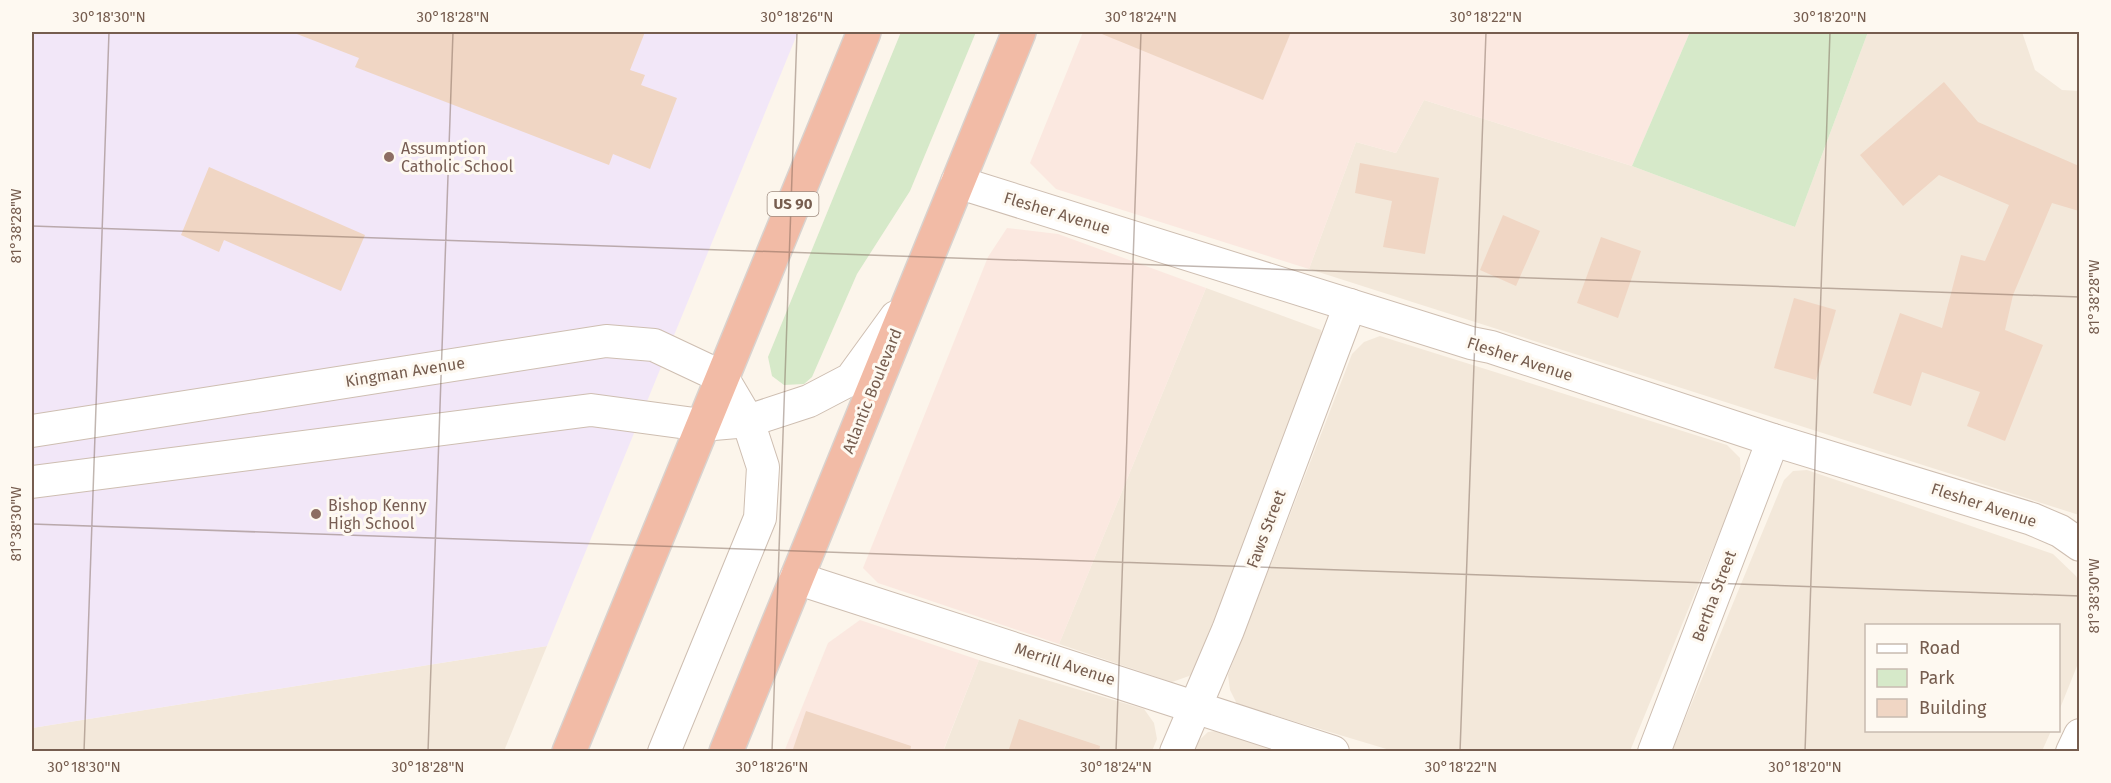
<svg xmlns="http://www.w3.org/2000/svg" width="2111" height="783" viewBox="0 0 2111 783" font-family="'Fira Sans',sans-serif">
  <rect width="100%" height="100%" fill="#fcf5eb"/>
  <g fill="#f3e8da">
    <path d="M1868,32h154l13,38 27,20 17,1v424l-770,-246 47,-127 40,11 28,-53 208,66 163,61z"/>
    <path d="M1206,288l115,42 3,12 -132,333 -20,7 -113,-38z"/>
    <path d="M1380,336l347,109 13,13 1,23 -111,270h-237l-156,-47 -7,-14 -2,-15 124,-321 12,-12z"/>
    <path d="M1807,470l246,84 23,22 4,8 -1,77 -20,50 -1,-85h-192v104l185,1 -9,20h-370l112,-271 9,-9z"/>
    <path d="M547,646l-43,105 -472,1v-24z"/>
    <path d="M979,660l165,49 10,14 3,16 -5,12 -209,1z"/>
    <path d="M1223,730l65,22h-96l2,-7 14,-13z"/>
  </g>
  <g fill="#fbe8e0">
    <path d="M1083,32h607l-58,134 -208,-66 -28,53 -40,-11 -47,127 -253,-80 -26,-26z"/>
    <path d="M1007,228l51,6 148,54 -147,356 -181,-61 -15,-15 125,-311z"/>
    <path d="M860,620l119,40 -36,91 -159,1 44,-109z"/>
  </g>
  <path fill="#f2e7f8" d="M32,32h766l-251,614 -515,82z"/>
  <g fill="#d6e9c9">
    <path d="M901,32h75l-66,159 -53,83 -45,103 -8,7 -20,1 -12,-9 -4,-19z"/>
    <path d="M1690,32h178l-73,195 -163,-61z"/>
  </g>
  <g fill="#f0d6c4">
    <path d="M298,32h347l-15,38 15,5 -4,10 36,13 -27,71 -37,-15 -4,11 -254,-98 4,-9 -62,-24z"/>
    <path d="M1097,32h194l-28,68z"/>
    <path d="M1944,82l34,40 101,44v45l-27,-8 -39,92 -8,35 38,15 -38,96 -38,-15 13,-34 -58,-20 -11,34 -38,-13 27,-80 42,15 19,-73 24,6 24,-56 -70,-30 -36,31 -43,-51z"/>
    <path d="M1360,163l79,15 -14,76 -42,-7 9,-46 -37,-8z"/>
    <path d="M209,167l156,68 -24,56 -117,-51 -5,12 -38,-17z"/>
    <path d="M1503,215l37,16 -24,55 -36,-16z"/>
    <path d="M1601,237l40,14 -23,67 -41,-15z"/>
    <path d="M1794,298l42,12 -20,70 -42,-12z"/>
    <path d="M806,711l105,35 -1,6h-118z"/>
    <path d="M1019,719l81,27 -1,6h-91z"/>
  </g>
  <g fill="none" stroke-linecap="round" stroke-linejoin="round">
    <defs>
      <g id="street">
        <path d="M957,182l514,161 20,4 282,93 259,79 28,12 20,14"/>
        <path d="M32,431l574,-90 48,4 68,32 26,44 15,46 -3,51 -96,234"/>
        <path d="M32,482l559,-72 111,15 46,-4 61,-20 42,-22 45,-62"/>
        <path d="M796,578l537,174"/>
        <path d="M1176,752l52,-122 122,-325"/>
        <path d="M1654,752l119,-312"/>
        <path d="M2072,752l8,-17"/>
      </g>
      <g id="highway">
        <path d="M569,752l295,-720"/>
        <path d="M726,752l293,-720"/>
      </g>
    </defs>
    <use href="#street" stroke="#cebeb1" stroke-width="34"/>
    <use href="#highway" stroke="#d9d2ce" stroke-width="36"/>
    <use href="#street" stroke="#fff" stroke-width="32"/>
    <use href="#highway" stroke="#f2bba6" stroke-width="33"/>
  </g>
  <path fill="none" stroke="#765d4f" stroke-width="1.5" stroke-opacity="0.45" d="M32,226l2048,71M32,524l2048,72M84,752l25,-720M428,752l25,-720M772,752l25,-720M1116,752l25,-720M1460,752l26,-720M1805,752l25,-720"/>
  <g fill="#8d6e63" stroke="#fef9f1" stroke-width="2">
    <circle cx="389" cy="157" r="6"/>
    <circle cx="316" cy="514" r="6"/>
  </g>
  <g text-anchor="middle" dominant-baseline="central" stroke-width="6" stroke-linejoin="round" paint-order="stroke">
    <rect fill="#fef9f1" stroke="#9f8c80" stroke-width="1.5" x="767.5" y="192" width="51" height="24" rx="4.5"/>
    <g font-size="15" font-weight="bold" fill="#765d4f">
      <text x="793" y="204">US 90</text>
    </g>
    <g font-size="16" fill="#785e54" stroke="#fef9f1" text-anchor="start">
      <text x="401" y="148">Assumption<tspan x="401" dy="18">Catholic School</tspan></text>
      <text x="328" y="505">Bishop Kenny<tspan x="328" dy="18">High School</tspan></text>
    </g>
    <g font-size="16" fill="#765d4f" stroke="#fef9f1">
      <text transform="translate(1057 213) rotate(17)">Flesher Avenue</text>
      <text transform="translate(1520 359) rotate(18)">Flesher Avenue</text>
      <text transform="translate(405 372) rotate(-9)">Kingman Avenue</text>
      <text transform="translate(872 391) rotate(-68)">Atlantic Boulevard</text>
      <text transform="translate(1984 505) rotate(18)">Flesher Avenue</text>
      <text transform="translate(1266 529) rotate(-69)">Faws Street</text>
      <text transform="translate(1714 596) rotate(-69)">Bertha Street</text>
      <text transform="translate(1065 664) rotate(18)">Merrill Avenue</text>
    </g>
  </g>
  <rect width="2111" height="783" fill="none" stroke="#fef9f1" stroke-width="66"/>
  <rect x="1865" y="624" width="195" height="108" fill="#fef9f1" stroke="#c8bbb0" stroke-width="1.5"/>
  <rect x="1877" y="644" width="30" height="9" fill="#ffffff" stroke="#c8bbb0" stroke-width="1.5"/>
  <text x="1919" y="654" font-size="18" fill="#765d4f">Road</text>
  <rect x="1877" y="669" width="30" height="18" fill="#d6e9c9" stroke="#c8bbb0" stroke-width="1.5"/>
  <text x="1919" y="684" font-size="18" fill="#765d4f">Park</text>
  <rect x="1877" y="699" width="30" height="18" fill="#f0d6c4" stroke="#c8bbb0" stroke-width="1.5"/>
  <text x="1919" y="714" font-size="18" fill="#765d4f">Building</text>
  <rect x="33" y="33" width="2045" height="717" fill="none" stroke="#765d4f" stroke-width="2"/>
  <g font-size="15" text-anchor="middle" fill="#765d4f">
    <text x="109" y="22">30°18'30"N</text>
    <text x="453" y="22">30°18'28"N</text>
    <text x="797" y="22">30°18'26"N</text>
    <text x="1141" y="22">30°18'24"N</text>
    <text x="1486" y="22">30°18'22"N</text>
    <text x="1830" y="22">30°18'20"N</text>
    <text transform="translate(16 226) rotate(-90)" y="5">81°38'28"W</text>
    <text transform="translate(2094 297) rotate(-90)" y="5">81°38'28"W</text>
    <text transform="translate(16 524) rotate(-90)" y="5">81°38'30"W</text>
    <text transform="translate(2094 596) rotate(-90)" y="5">81°38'30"W</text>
    <text x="84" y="772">30°18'30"N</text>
    <text x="428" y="772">30°18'28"N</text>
    <text x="772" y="772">30°18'26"N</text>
    <text x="1116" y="772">30°18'24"N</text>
    <text x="1461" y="772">30°18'22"N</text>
    <text x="1805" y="772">30°18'20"N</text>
  </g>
</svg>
